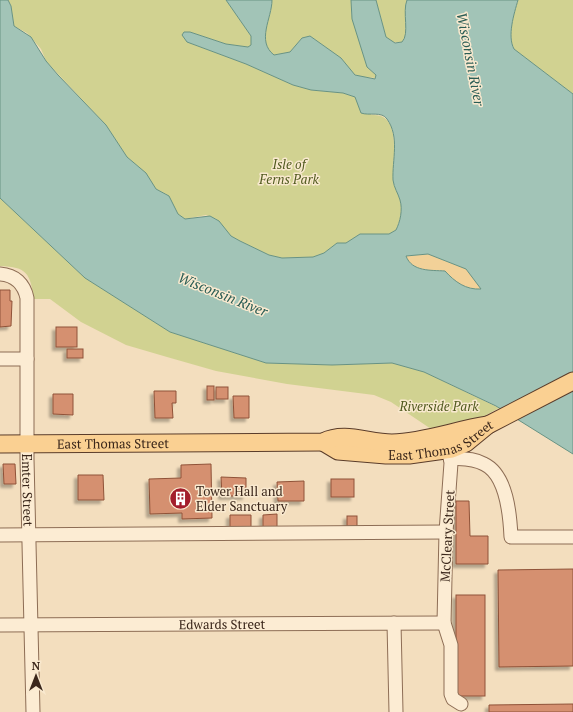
<svg xmlns="http://www.w3.org/2000/svg" width="573" height="712" viewBox="0 0 573 712" font-family="'PT Serif',serif">
  <defs>
    <filter id="shadow"><feDropShadow dx="-3.5" dy="3.5" stdDeviation="1" flood-color="#0004"/></filter>
  </defs>
  <rect width="100%" height="100%" fill="#f3debe"/>
  <g fill="#d1d291">
    <path d="M8,0h218l25,36v9l-3,2 -22,-3 -36,-12h-6l8,12 54,20 47,21 18,5 32,3 12,4 2,4 15,14c31,-2 20,45 21,65 1,7 5,13 7,20 3,10 0,22 -4,30l-7,4h-29l-14,9h-9l-13,10 -11,4 -31,1 -13,-3 -29,-14 -9,-5 -15,-17 -10,-4 -21,4 -7,-5 -12,-20 -10,-5 -16,-21 -13,-11 -21,-32 -48,-51 -12,-13 -5,-12 -14,-16 -13,-7 -3,-20z"/>
    <path d="M272,0h79v13l16,54 9,8 1,3 -16,-1 -7,-3 -13,-16 -31,-22 -8,2 -12,14 -16,3c-18,-14 -2,-37 -2,-55z"/>
    <path d="M376,0h31c-5,12 3,34 -5,42h-10l-6,-5z"/>
    <path d="M518,0h55v94l-59,-45c-7,-13 0,-35 4,-49z"/>
    <path d="M0,198l85,80 85,54 96,31 66,2 60,-2 32,9 75,36 -22,12 -40,13 -46,-31 -17,-7 -87,-11 -71,-13 -49,-14 -41,-12 -45,-23 -31,-23h-16c-4,-26 -7,-32 -34,-33z"/>
  </g>
  <path fill="#f2d198" d="M428,254l38,15 15,20c-15,1 -26,-7 -36,-18 -14,-1 -33,1 -39,-15z"/>
  <path fill="#a2c4b7" stroke="#689384" fill-rule="evenodd" d="M0,0h8l3,6 3,20 17,11 15,24 12,14 48,50 21,32 19,16 10,16 13,7 9,18 7,5 25,-3 9,5 12,15 9,5 29,14 13,3 31,-1 11,-4 13,-10h9l14,-9h29l7,-4c4,-8 7,-20 4,-30 -2,-7 -6,-12 -7,-20 -1,-20 7,-43 -6,-61 -5,-8 -18,-3 -26,-6l-6,-16 -12,-4 -32,-3 -18,-5 -47,-21 -59,-22 -5,-7 2,-3h6l36,12 22,3 3,-2v-9l-25,-36h46c0,18 -16,41 2,55l16,-3 12,-14 8,-2 31,22 14,17 20,4 1,-4 -9,-8 -15,-48 -1,-19h25l10,37 9,6 7,-1c8,-8 0,-30 5,-42h111c-4,14 -11,36 -4,49l59,45v360l-77,-48 -72,-34 -32,-9 -60,2 -66,-2 -96,-31 -85,-54 -85,-80zM428,254l38,15 15,20c-15,1 -26,-7 -36,-18 -14,-1 -33,1 -39,-15z"/>
  <g fill="#d59070" stroke="#8f5238" filter="url(#shadow)">
    <path d="M0,290h10v11h2l-1,25 -11,1z"/>
    <rect x="56" y="327" width="21" height="20"/>
    <rect x="67" y="349" width="16" height="9"/>
    <rect x="207" y="386" width="7" height="14"/>
    <rect x="216" y="387" width="12" height="12"/>
    <path d="M154,391h22v12h-4l1,15h-18z"/>
    <path d="M53,394h20v21l-20,-1z"/>
    <path d="M233,396h16v22h-15z"/>
    <path d="M3,464h12l1,20h-12z"/>
    <path d="M211,464l1,54 -30,1v-6l-32,1 -1,-35 32,-1v-13z"/>
    <path d="M78,475h25l1,25h-26z"/>
    <path d="M221,477l25,1v18h-24z"/>
    <rect x="331" y="479" width="23" height="18"/>
    <path d="M304,481v20h-26l-1,-19z"/>
    <path d="M456,501h13l1,35h18v28h-32z"/>
    <path d="M277,514v14l-14,1v-14z"/>
    <path d="M230,515h21v12l-21,1z"/>
    <rect x="347" y="516" width="10" height="13"/>
    <path d="M573,569v97l-74,1 -1,-97z"/>
    <rect x="456" y="595" width="29" height="101"/>
    <path d="M573,704v8h-84v-7z"/>
  </g>
  <g fill="none" stroke-linecap="round" stroke-linejoin="round">
    <defs>
      <g id="minor">
        <path id="s1" d="M0,274c15,1 24,10 27,24v161l6,253"/>
        <path d="M0,359h27"/>
        <path d="M449,450l2,13 -5,69 -2,91 7,22v49l2,5 8,5"/>
        <path d="M450,458c12,1 24,0 34,6 23,11 26,51 27,73h62"/>
        <path d="M0,535l446,-3"/>
        <path d="M394,623l2,89"/>
        <path id="s2" d="M0,625l444,-2"/>
      </g>
      <g id="major">
        <path id="s3" d="M323,442l15,9 48,4h23l43,-6 14,-6 22,-18 85,-44"/>
        <path id="s4" d="M0,444l323,-2c22,-11 45,1 69,1 33,-1 63,-13 96,-18"/>
      </g>
    </defs>
    <use href="#minor" stroke="#8d6d55" stroke-width="15"/>
    <use href="#major" stroke="#5a3c2a" stroke-width="19"/>
    <use href="#minor" stroke="#fcecd3" stroke-width="13"/>
    <use href="#major" stroke="#fad092" stroke-width="17"/>
  </g>
  <defs>
    <symbol id="building-disc" viewBox="-11 -11 22 22"><circle r="9.5" fill="#a31e2c" stroke="#f9e9cf"/><path d="M-4-6H4V6H1V3H-1V6H-4ZM-2.5-4.3h1.7v1.8h-1.7ZM.8-4.3h1.7v1.8H.8ZM-2.5-1h1.7V.8h-1.7ZM.8-1h1.7V.8H.8Z" fill="#fff"/></symbol>
  </defs>
  <g fill-rule="evenodd">
    <use href="#building-disc" x="168" y="486" width="25" height="25"/>
  </g>
  <g text-anchor="middle" dominant-baseline="central" stroke-width="3" stroke-linejoin="round" paint-order="stroke">
    <g font-size="13" font-style="italic" fill="#515a1f" stroke="#f9e9cf">
      <text x="289" y="164">Isle of<tspan x="289" dy="15">Ferns Park</tspan></text>
      <text x="439" y="406">Riverside Park</text>
    </g>
    <g font-size="13" fill="#3b271b" stroke="#f9e9cf">
      <text stroke="none"><textPath href="#s3" startOffset="124">East Thomas Street</textPath></text>
      <text stroke="none"><textPath href="#s4" startOffset="113">East Thomas Street</textPath></text>
      <text stroke="none"><textPath href="#s1" startOffset="231">Emter Street</textPath></text>
      <text transform="translate(447 536) rotate(-87)">McCleary Street</text>
      <text stroke="none"><textPath href="#s2" startOffset="222">Edwards Street</textPath></text>
    </g>
    <g font-size="13" fill="#3b271b" stroke="#f9e9cf" text-anchor="start">
      <text x="196" y="491">Tower Hall and<tspan x="196" dy="15">Elder Sanctuary</tspan></text>
    </g>
    <g font-size="14" font-style="italic" fill="#295c54" stroke="#f9e9cf">
      <text transform="translate(471 59) rotate(79)">Wisconsin River</text>
      <text transform="translate(223 294) rotate(22)">Wisconsin River</text>
    </g>
  </g>
  <g transform="translate(36 676)" stroke="#f9e9cf" stroke-width="3" paint-order="stroke">
  <path d="M0-3L7 15L0 10L-7 15Z" fill="#3b271b"/>
  <text y="-6" font-size="11" font-weight="bold" text-anchor="middle" fill="#3b271b">N</text>
  </g>
</svg>
